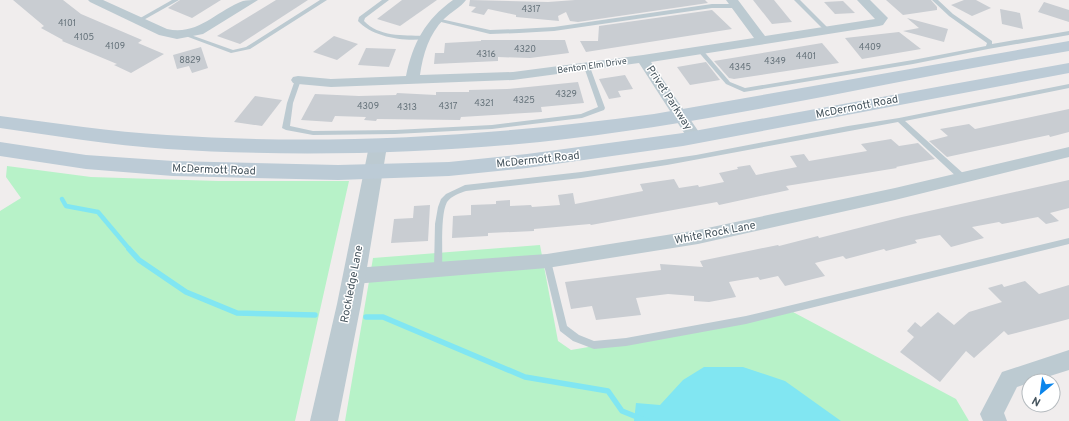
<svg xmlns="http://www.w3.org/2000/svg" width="1069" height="421" viewBox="0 0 1069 421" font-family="Overpass,sans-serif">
  <rect width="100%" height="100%" fill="#f0eded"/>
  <g fill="#b7f2c8">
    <path d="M7,166l84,11 127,4h131l-54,240h-295v-210l21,-13 -15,-21z"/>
    <path d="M540,245l18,96 13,9 222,-38 163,87 13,22h-624l28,-163z"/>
  </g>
  <path fill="#81e6f2" d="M704,367h39l42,14 56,40h-207l2,-18 24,2 23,-25z"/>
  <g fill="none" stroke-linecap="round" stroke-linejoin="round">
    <path stroke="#81e6f2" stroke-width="4.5" d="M62,199l4,7 32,6 32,38"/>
    <g stroke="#81e6f2" stroke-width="5.5">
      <path d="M129,249l10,11 47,32 51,21 78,2"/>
      <path d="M366,317h17l142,60 83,14 14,20 25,10"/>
    </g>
  </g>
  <g fill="#c9cdd2">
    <path d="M13,0h50l18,14 61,26 -4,3 26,11 -33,19 -17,-8 3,-1 -55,-23 1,-1 -22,-12 3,-2z"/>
    <path d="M180,0h41l-29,18 -24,-10z"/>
    <path d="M276,0h32l-68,44 -23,-8z"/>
    <path d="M402,0h35l-37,26 -23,-7z"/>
    <path d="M470,0l78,2 27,-2h130l3,3 -130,19 -8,-1 -4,-9 -8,4 1,5 -43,-4v-2l-28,-6 -4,6 -13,-3 5,-5 -7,-1z"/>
    <path d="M753,0h21l18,22 -20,2z"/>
    <path d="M886,0h45l6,7v3l-34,5z"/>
    <path d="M964,0h12l15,8 -19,8 -21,-11z"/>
    <path d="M843,1l12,12 -20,1 -11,-12z"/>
    <path d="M1044,2l25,8v12l-31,-10z"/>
    <path d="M1000,9l20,4 3,16 -21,-5z"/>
    <path d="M712,10l20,19 -146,23 -6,-11h18l1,-15z"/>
    <path d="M907,18l41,11 -4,13 -41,-11 16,-3z"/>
    <path d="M899,32l22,17 -59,10 -17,-21z"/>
    <path d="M334,36l24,8 -21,16 -24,-8z"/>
    <path d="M481,40h84l4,13 -39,5 -32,-1v4l-64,3 1,-11h9l1,-10 36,-2z"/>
    <path d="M822,43l17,20 -105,16 -5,-1 -15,-17z"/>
    <path d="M201,47l7,21 -16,5 -3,-7 -12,3 -4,-14z"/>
    <path d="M366,48l30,1 -7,18 -31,-2z"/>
    <path d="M706,62l14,18 -30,5 -13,-18z"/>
    <path d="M625,75l8,14 -15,2 3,6 -12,2 -10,-20z"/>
    <path d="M578,82l6,21 -43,4 1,5 -81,5 -1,3 -83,-1 -1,2 -12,-1 2,-3 -31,-1 -3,6 -31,-2 14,-26 44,2 37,-1 1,-2 39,2v-3h33v-2l38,-1z"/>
    <path d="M255,96l27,4 -20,26 -28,-4z"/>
    <path d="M1069,109v23l-19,5 -1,-2 -102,22 -18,-16 19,-5 -8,-7 29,-5 6,5z"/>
    <path d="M891,139l8,7 19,-3 17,16 -39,8 1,1 -111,18 3,4 -70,15 -2,-3 -126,23 -1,-1 -56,5v2l-46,2v3l-36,2 1,-22 18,-1v-10l25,-1v-3l14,-1v6l21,-1 1,2 28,-2 -2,-10 15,-2 2,11 68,-13 -3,-7 34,-5 5,9 19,-3 1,2 25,-5 -5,-9 19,-4 -1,-2 13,-2 6,10 41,-8 -7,-11 14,-2 5,7 58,-10 -6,-7z"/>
    <path d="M1069,180v28l-19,5 9,8 -13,3 -8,-7 -36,7 -3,-2 -27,5 12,11 -33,9 -11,-12 -25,5 2,3 -31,8 -2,-2 -38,10 -3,-3 -28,7 10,13 -40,10 -7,-10 -18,4 -2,-3 -29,5 7,15 -27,5 -15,-1v-5l-26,-2 -32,4 5,17 -45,5 -4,-14 -21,3 -6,-27 96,-12 -1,-6 43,3 -3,-6 78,-16 1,1 39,-10 1,2 83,-21z"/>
    <path d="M430,205l-2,36 -37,2 3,-24 19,-1 1,-12z"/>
    <path d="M1025,281l14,13 30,-9v34l-61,16 -4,-4 -30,27 -8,-7 -26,31 -40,-30 14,-15 -7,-6 8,-9 6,5 17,-15 16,13 15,-13 33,-10 -14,-14 14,-4 2,3z"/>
  </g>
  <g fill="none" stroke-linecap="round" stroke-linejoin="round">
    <g fill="#bccad1" fill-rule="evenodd">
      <path d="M172,0h7l-39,22 -5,-1z"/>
      <path d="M320,0h7l-77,49 -19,4 -48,-18 3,-2 2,1 45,16 13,-3z"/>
      <path d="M382,0h7l-24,18 -1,3c15,16 39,14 59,15l3,2 -1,1c-20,3 -53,-2 -67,-18l1,-4z"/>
      <path d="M794,0h6l29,29v2h-4z"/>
      <path d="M932,0h6l15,14 39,27v3l77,-13v4l-81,14 -75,15 -169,28 -18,-8 -30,-35 3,-2 2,1 29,34 15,6 168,-28 73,-14 1,-3 -38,-27z"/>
      <path d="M712,4h24l3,2 -3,2h-24l-158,23 -35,2 -29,1 -57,-14 3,-2 54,12 29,-1 35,-2z"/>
      <path d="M587,65l3,2 15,41 -1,2 -22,8 -90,11 -97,5 -82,1 -27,-5 -4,-2 5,-25 8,-23 3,-2 3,2 -8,23 -3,23 23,5 82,-1 97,-5 89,-11 17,-7 -14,-40z"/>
      <path d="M1069,84v4l-164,33 60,54 1,2 -1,2h-6l-61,-57 -231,43 -86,13 -115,13c-6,2 -15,5 -19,11 -7,13 -4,51 -5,67l-1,3 -3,1 -3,-1 -1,-3 1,-45 3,-17 3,-8 5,-5 19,-9 116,-13 115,-17 152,-29 51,-8z"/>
      <path d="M1069,238v6l-323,80 -120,22 -32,3 -21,-8 -13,-10 -17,-70 1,-2 3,-1 3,1 1,2 16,65 12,9 15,6 32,-3 120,-22z"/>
    </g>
    <g fill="#bccad1" fill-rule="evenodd">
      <path d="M88,0h15l64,29c31,7 49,-18 76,-28 4,-1 10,-1 15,-1l-55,34 -26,5 -18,-4 -69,-33z"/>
      <path d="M453,0h13c-5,7 -15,12 -22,19 -15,15 -21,35 -24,56l93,-3 130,-17 111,-17 -28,-38h12l27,36 110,-17 -18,-19h13l18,18 -5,7 -4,1 -228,36 52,76 -3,4 -5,1 -5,-1 -51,-79 -126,17 -182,7 -33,-3 -5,-1 -2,-3 2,-3 5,-1 33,3 75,-3c7,-33 19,-56 47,-76z"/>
      <path d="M1069,147v10l-174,43 -197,44 -151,24 -193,16 -7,-3 -2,-5 2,-5 7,-3 193,-14 151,-24 197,-42z"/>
      <path d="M1069,350v20l-35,11h-5v2l-12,4 -13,26 3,8h-24l-3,-7 22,-42z"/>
    </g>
    <path fill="#bccad1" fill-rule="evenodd" d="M378,140l7,1 2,5 -26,158 -23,117h-28l27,-117 32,-158 2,-5z"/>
    <g fill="#bccbd6" fill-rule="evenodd">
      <path d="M1069,41v10c-176,29 -351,72 -529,91 -123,12 -249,15 -373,7 -56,-4 -112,-13 -167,-21v-12c56,7 111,16 167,19 163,11 325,1 487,-21z"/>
      <path d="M1069,63v10l-386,73 -156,22 -78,8 -111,4 -165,-4 -87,-7 -86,-13v-14l86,13 87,6 165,4 111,-3 78,-8 156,-21z"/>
    </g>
  </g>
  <g text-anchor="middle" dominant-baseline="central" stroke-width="3" stroke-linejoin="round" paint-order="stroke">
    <g font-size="9" fill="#65727a">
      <text x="531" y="9">4317</text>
      <text x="67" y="23">4101</text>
      <text x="84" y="37">4105</text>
      <text x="115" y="46">4109</text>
      <text x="870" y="47">4409</text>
      <text x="525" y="49">4320</text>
      <text x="486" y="54">4316</text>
      <text x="806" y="56">4401</text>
      <text x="190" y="60">8829</text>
      <text x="775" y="61">4349</text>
      <text x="740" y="67">4345</text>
      <text x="566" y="94">4329</text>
      <text x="524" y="100">4325</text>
      <text x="484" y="103">4321</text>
      <text x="368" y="106">4309</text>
      <text x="448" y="106">4317</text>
      <text x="407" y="107">4313</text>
    </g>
    <g font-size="9" fill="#44535c" stroke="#fff">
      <text transform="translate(592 66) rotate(-8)">Benton Elm Drive</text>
    </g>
    <g font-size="11" fill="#44535c" stroke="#fff">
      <text transform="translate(669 98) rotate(57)">Privet Parkway</text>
      <text transform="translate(857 107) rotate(-11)">McDermott Road</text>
      <text transform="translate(538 160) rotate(-6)">McDermott Road</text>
      <text transform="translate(214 170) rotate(2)">McDermott Road</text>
      <text transform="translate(715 233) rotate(-11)">White Rock Lane</text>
      <text transform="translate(352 284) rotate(-79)">Rockledge Lane</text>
    </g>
  </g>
  <g transform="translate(1041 393) rotate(209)"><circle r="19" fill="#ffffff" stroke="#b4babe"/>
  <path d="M0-3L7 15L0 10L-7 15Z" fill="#0b85eb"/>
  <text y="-6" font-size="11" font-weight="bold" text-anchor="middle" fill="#44535c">N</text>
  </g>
</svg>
